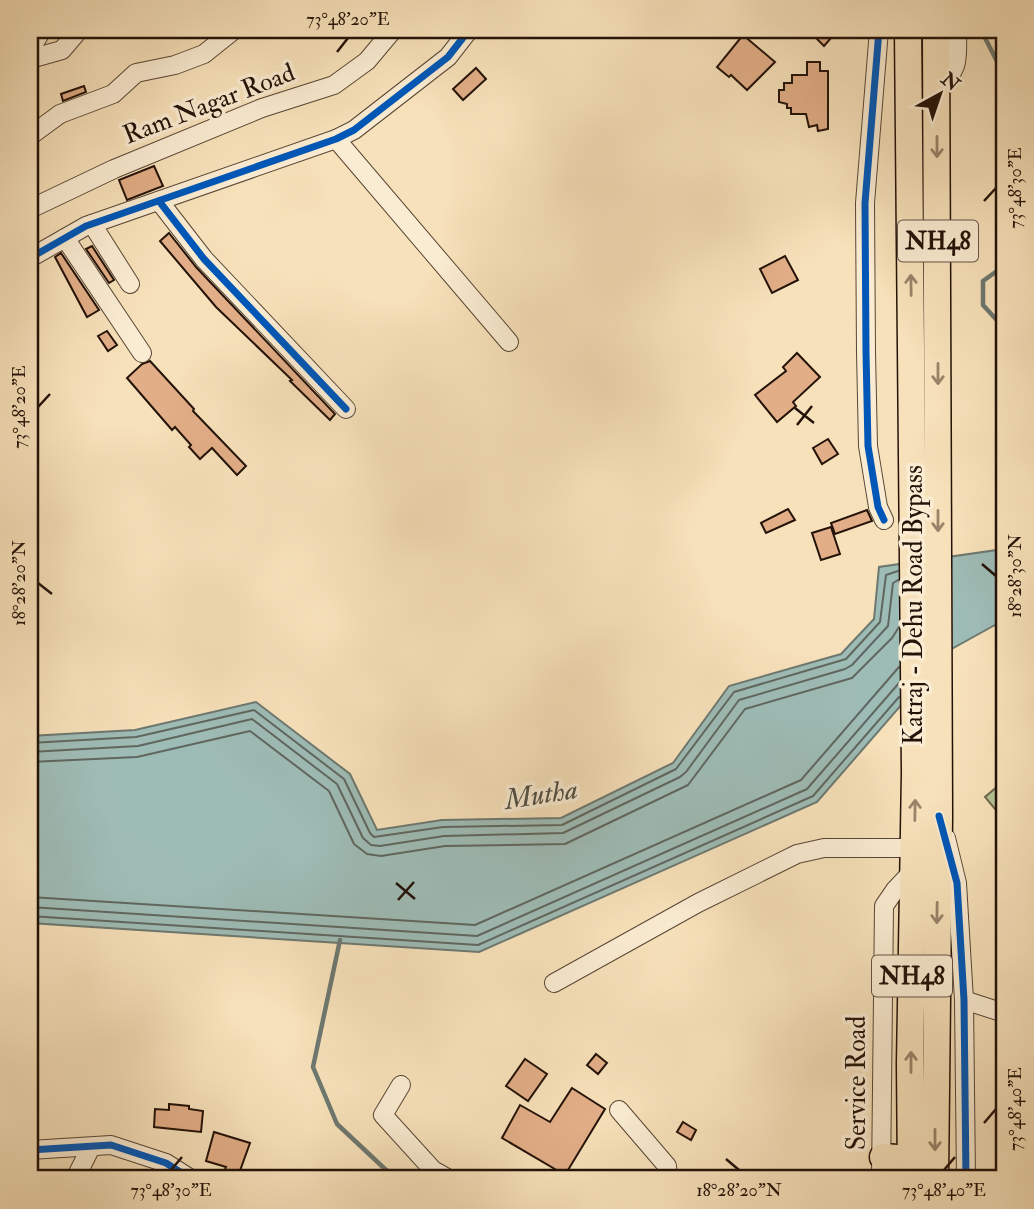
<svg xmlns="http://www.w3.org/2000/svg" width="1034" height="1209" viewBox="0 0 1034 1209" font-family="'IM FELL Double Pica',serif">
  <rect width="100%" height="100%" fill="#f7e1ba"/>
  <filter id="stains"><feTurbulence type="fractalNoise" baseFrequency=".00286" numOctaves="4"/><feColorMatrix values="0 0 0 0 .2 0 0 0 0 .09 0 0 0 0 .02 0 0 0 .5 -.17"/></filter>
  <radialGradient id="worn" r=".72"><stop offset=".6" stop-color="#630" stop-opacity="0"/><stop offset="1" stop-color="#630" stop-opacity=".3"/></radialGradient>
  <path fill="#b7c494" stroke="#6d6b4e" stroke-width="2" d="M1004,781v39l-19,-23z"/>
  <path fill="#9ebcb6" stroke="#6d7870" stroke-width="2" d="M1004,549v71l-56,31 -131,151 -338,150 -449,-29v-187l105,-6 121,-28 94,72 27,56 65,-10 119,-2 112,-55 56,-77 112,-32 33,-35 5,-52z"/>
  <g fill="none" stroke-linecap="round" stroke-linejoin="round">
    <g stroke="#60675f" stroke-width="2">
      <path d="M30,743l106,-6 118,-27 90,69 26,54 4,4 69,-10 119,-2 114,-56 58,-77 112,-33 34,-37 6,-47 12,-4"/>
      <path d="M30,752l108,-6 114,-27 85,65 26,54 8,7 9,1 64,-10 119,-3 117,-56 6,-5 53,-72 106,-31 7,-4 36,-39 5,-43 5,-3"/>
      <path d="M30,762l107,-5 113,-26 79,60 25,53 13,10 14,2 64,-10 120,-2 123,-59 57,-76 107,-31 40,-40 7,-11"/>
      <path d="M30,897l445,28 326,-145 98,-113"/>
      <path d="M30,907l447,29 330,-147 92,-106"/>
      <path d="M30,916l448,29 335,-149 86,-99"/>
    </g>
    <g stroke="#6d7870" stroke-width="4.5">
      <path d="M981,30l23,45"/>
      <path d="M1004,266l-21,15v24l21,23"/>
      <path d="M340,940l-27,127 24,57 48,45 15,10"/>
    </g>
  </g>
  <g fill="#e2ae87" stroke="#231208" stroke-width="2">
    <path d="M821,30h17l-14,16 -9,-9z"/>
    <path d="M743,35l32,27 -28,28 -16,-15 -2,2 -12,-10z"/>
    <path d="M807,62h13v9h8v58l-10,2 -1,-6 -8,2 -3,-13h-15v-6h-4v-4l-8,-2v-12h5v-7h8v-8h15z"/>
    <path d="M476,68l10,11 -23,21 -10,-11z"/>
    <path d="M84,86l2,6 -23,9 -2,-7z"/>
    <path d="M154,166l9,20 -36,14 -8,-20z"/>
    <path d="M169,233l27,34 139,147 -5,6 -40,-39 2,-1 -76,-73 -56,-66z"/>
    <path d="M92,246l22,34 -5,3 -23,-34z"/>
    <path d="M61,253l38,57 -12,7 -32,-60z"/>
    <path d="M785,256l13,24 -26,13 -12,-24z"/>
    <path d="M107,331l10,14 -9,6 -10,-15z"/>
    <path d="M797,353l23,24 -27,25 3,4 -19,16 -22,-27 31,-24 -3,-4z"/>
    <path d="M150,361l44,48 -1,2 53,55 -9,9 -25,-27 -12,11 -11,-12 2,-2 -16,-18 -3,3 -45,-52 15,-14z"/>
    <path d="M828,439l10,15 -16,10 -9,-16z"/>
    <path d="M788,509l7,11 -29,13 -5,-10z"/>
    <path d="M867,510l5,11 -37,13 -4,-11z"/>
    <path d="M831,527l9,27 -19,6 -9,-27z"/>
    <path d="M596,1054l11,9 -9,11 -11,-9z"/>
    <path d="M525,1059l22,15 -19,27 -22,-15z"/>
    <path d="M572,1088l33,21 -40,66 -63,-37 18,-33 30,17z"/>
    <path d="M169,1104l20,2v3l14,2 -2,21 -47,-5 1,-18 14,1z"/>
    <path d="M683,1122l13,8 -5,10 -14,-8z"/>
    <path d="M214,1132l36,11 -13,36 -14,-4 3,-8 -20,-6z"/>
  </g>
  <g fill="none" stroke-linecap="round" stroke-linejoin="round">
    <defs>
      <g id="minor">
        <path d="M879,30l-14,173 1,149 2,94 10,61 6,13"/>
        <path d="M30,50l12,-20"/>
        <path d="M30,59l32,-9 17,-20"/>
        <path d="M937,88c24,-19 20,-30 20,-58"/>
        <path d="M30,136l30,-22 53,-20 23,-21 39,-8 29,-11 30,-24"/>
        <path d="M336,139l173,203"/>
        <path d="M159,201l45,58 142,150"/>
        <path d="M30,209l84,-40 148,-61 72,-23 33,-24 26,-31"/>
        <path d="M92,224l38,60"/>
        <path d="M65,238l77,115"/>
        <path d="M30,258l56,-32 250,-87 18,-9 94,-73 21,-27"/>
        <path d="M946,838l11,45 7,117 2,179"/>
        <path d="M554,983l144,-80 99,-49 27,-6h90"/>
        <path d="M964,1000l40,13"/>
        <path d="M401,1085l-18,30 50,55 16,9"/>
        <path d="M619,1110l48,56 1,13"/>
        <path d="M30,1150l81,-5 55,18 25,16"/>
        <path d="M75,1179l16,-32"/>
        <path d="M881,1179l3,-273 11,-16 18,-19"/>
      </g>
      <g id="highway">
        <path d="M908,30l7,742 -5,292 1,115"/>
        <path d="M883,1157l28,2"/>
        <path d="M935,1179l4,-363 -3,-786"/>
      </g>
    </defs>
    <use href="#minor" stroke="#584634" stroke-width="20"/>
    <use href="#highway" stroke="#231208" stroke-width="29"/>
    <use href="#minor" stroke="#faecd2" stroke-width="18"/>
    <use href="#highway" stroke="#f7e1ba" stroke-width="26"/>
    <defs>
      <g id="cycleway">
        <path d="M879,30l-14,173 1,149 2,94 10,61 6,13"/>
        <path d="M159,201l45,58 142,150"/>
        <path d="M30,258l56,-32 250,-87 18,-9 94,-73 21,-27"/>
        <path d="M939,816l18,67 7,117 2,179"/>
        <path d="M30,1150l81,-5 55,18 25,16"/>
      </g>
    </defs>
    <use href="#cycleway" stroke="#faecd2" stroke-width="11"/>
    <use href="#cycleway" stroke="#0057b8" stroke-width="7"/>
  </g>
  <defs><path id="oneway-shaft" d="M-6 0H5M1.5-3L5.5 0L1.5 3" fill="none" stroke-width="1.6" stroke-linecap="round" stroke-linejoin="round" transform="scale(1.75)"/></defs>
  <g stroke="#98846a">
    <use href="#oneway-shaft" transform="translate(937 147) rotate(90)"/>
    <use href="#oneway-shaft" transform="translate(911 285) rotate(-91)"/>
    <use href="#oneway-shaft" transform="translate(938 374) rotate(90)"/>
    <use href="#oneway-shaft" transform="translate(938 521) rotate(90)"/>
    <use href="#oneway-shaft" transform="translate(915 810) rotate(-89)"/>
    <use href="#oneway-shaft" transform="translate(937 913) rotate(91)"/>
    <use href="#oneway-shaft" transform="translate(911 1062) rotate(-90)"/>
    <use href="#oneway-shaft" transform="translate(935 1140) rotate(90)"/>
  </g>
  <path fill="none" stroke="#231208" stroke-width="2.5" d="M337,52l11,-14M984,201l12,-13M38,407l12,-13M795,408l19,15M797,425l15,-19M982,564l14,12M38,583l14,11M396,883l19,16M398,900l16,-18M984,1123l12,-14M726,1159l13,11M171,1170l11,-13M944,1170l11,-13"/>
  <g text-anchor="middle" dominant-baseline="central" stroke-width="7" stroke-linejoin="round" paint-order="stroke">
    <g fill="#faecd2" stroke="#645345" stroke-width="2">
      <rect x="898" y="220.5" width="80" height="41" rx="5"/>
      <rect x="872" y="955.5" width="80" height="41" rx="5"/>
    </g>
    <g font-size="24" font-weight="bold" fill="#231208">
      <text x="938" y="241">NH48</text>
      <text x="912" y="976">NH48</text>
    </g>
    <g font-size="26" fill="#231208" stroke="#faecd2">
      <text transform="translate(209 104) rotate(-21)">Ram Nagar Road</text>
      <text transform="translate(914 605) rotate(-90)">Katraj - Dehu Road Bypass</text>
      <text transform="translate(857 1083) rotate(-90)">Service Road</text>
    </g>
    <g font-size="28" font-style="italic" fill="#4e4e45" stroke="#faecd2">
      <text transform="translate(541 795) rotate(-9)">Mutha</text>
    </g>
  </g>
  <rect width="1034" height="1209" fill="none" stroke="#f7e1ba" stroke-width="77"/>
  <g transform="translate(940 94) rotate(40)" stroke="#faecd2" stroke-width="5" paint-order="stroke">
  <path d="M0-5L12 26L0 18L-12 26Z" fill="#231208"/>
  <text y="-10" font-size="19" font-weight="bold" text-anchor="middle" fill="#231208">N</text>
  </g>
  <rect x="38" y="38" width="958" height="1132" fill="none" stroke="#231208" stroke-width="2.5"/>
  <g font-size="18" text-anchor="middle" fill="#231208">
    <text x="348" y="25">73°48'20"E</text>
    <text transform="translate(1015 188) rotate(-90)" y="6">73°48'30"E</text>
    <text transform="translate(19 407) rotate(-90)" y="6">73°48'20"E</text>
    <text transform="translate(1015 576) rotate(-90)" y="6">18°28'30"N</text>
    <text transform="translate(19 583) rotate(-90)" y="6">18°28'20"N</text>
    <text transform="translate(1015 1109) rotate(-90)" y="6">73°48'40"E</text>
    <text x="171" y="1196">73°48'30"E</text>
    <text x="739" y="1196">18°28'20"N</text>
    <text x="944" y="1196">73°48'40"E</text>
  </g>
  <rect width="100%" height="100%" filter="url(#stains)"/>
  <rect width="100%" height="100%" fill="url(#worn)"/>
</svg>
